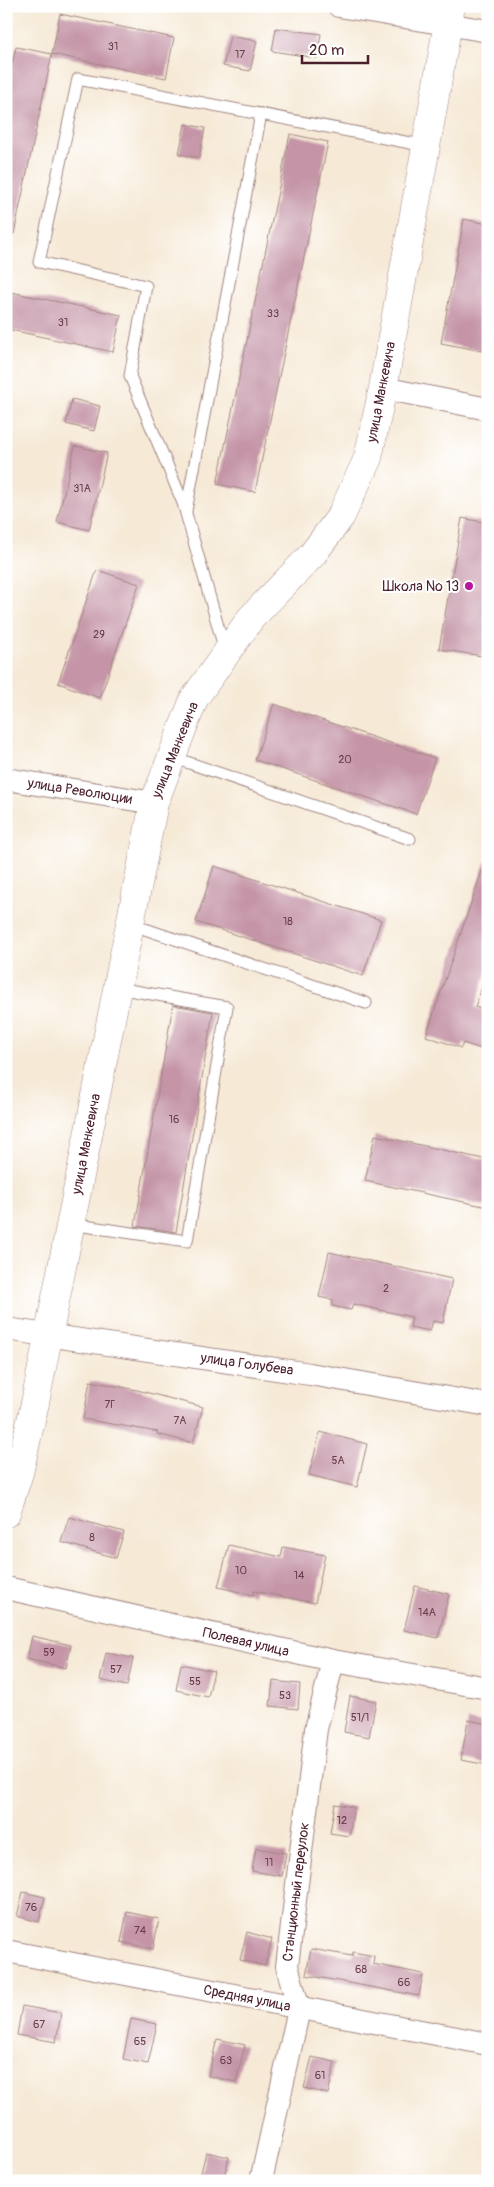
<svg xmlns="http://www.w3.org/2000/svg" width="494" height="2187" viewBox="0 0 494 2187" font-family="Pangolin,sans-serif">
  <rect width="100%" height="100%" fill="#fff"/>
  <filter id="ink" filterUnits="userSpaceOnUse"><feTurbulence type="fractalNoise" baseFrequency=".02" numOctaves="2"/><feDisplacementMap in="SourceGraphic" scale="10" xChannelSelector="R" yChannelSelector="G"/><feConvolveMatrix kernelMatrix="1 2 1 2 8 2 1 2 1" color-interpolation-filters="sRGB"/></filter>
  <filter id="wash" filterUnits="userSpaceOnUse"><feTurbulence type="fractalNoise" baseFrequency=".0096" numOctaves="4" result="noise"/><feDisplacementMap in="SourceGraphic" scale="20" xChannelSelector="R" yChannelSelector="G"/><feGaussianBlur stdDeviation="1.12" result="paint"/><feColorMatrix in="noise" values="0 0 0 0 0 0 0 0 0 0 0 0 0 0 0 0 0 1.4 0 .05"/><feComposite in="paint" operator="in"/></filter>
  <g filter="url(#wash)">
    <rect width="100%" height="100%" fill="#f6e9d5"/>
    <g id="blocks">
      <g fill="#c595a7">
        <path d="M60,14l114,24 -8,40 -114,-24z"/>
        <path d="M276,28l45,6 -4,24 -45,-7z"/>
        <path d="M230,36l27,5 -7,30 -27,-5z"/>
        <path d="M16,47l36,7 -38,180 -8,-1v-141z"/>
        <path d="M185,124l20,4 -6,30 -20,-4z"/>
        <path d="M290,134l38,8 -73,350 -38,-8z"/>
        <path d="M464,219l24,5v128l-47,-9z"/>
        <path d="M6,291l115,24 -8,37 -107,-23z"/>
        <path d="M72,399l28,7 -6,25 -28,-7z"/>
        <path d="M75,446l32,7 -18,77 -32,-8z"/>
        <path d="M462,518l26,5v134l-49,-8z"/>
        <path d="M97,570l42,14 -39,114 -42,-15z"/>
        <path d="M274,704l161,54 -19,56 -161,-54z"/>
        <path d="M485,862h3v107l-13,38 13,4v40l-25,-8 -2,5 -35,-12z"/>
        <path d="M214,866l167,54 -18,56 -167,-54z"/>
        <path d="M173,1005l40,7 -37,220 -41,-6z"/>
        <path d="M375,1135l113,25v47l-123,-26z"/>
        <path d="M329,1252l123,27 -9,44 -10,-2 -3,10 -20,-4 2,-10 -59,-13 -2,6 -19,-4 1,-6 -14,-3z"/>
        <path d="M90,1381l47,9 66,17 -10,36 -36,-9 1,-2 -75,-13z"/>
        <path d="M320,1432l47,12 -10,43 -48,-12z"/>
        <path d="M69,1517l55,15 -8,26 -55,-16z"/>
        <path d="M229,1545l52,12 2,-10 42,8 -10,48 -61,-12 -1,4 -35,-8z"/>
        <path d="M415,1586l34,8 -11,44 -34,-8z"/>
        <path d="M32,1636l39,9 -5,23 -39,-9z"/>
        <path d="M106,1653l27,5 -6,28 -27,-6z"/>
        <path d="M181,1664l33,7 -6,26 -32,-7z"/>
        <path d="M273,1681l27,3 -2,25 -28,-3z"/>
        <path d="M350,1696l26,5 -7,36 -25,-5z"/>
        <path d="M468,1720l20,4v41l-27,-5z"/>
        <path d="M335,1804l19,3 -5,29 -19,-3z"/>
        <path d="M256,1848l30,5 -4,23 -30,-5z"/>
        <path d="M23,1892l22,5 -6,25 -22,-6z"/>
        <path d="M127,1912l32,7 -6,30 -32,-7z"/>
        <path d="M247,1932l25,7 -7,27 -25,-6z"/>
        <path d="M311,1949l41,7 1,-4 21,4 -1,8 50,10 -4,22 -113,-21z"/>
        <path d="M22,2006l39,7 -5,29 -39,-7z"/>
        <path d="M131,2019l26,5 -9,40 -25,-5z"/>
        <path d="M217,2039l28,6 -9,37 -28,-6z"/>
        <path d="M312,2057l23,5 -7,32 -24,-6z"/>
        <path d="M206,2152l23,5 -6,24h-24z"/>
      </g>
    </g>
  </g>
  <g filter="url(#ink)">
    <use href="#blocks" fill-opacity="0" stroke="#a08480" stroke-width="1"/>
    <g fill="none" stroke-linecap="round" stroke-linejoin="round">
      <defs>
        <g id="lane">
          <path d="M186,511l75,-397"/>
          <path d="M225,651l-42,-148 -53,-127 16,-90 -107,-24 39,-183 348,67"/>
          <path d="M172,757l238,82"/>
          <path d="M130,924l236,79"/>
          <path d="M70,1224l117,17 40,-234 -110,-19"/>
        </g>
        <g id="street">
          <path d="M339,6l149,25"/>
          <path d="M383,388l105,21"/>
          <path d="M6,779l148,24"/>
          <path d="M6,1329l304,45 178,31"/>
          <path d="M6,1588l327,73 155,27"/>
          <path d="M6,1951l482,93"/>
          <path d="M261,2181l38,-172 -12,-43 29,-237 17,-68"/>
        </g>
        <path id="secondary" d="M6,1513l13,-40 16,-70 119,-600 40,-104 57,-81 61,-63 29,-39 27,-58 15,-70 68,-382"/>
      </defs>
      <use href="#lane" stroke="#a08480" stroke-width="13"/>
      <use href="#street" stroke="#a08480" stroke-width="24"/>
      <use href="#secondary" stroke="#a08480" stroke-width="29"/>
      <use href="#lane" stroke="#fff" stroke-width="11"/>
      <use href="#street" stroke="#fff" stroke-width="22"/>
      <use href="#secondary" stroke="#fff" stroke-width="28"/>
    </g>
  </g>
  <circle fill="#b5179e" stroke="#fff" stroke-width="2" cx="469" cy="586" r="5"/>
  <g text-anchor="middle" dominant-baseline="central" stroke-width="4" stroke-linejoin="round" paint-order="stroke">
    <g font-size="11" fill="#693c4a">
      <text x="113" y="46">31</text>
      <text x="240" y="54">17</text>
      <text x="273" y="313">33</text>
      <text x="63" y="322">31</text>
      <text x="82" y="488">31А</text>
      <text x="99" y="634">29</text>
      <text x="345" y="759">20</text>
      <text x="288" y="921">18</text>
      <text x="174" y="1119">16</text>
      <text x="386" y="1288">2</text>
      <text x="110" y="1404">7Г</text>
      <text x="180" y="1420">7А</text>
      <text x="338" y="1460">5А</text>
      <text x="92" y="1537">8</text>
      <text x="241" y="1570">10</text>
      <text x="299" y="1575">14</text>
      <text x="427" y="1612">14А</text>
      <text x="49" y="1652">59</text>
      <text x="116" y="1669">57</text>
      <text x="195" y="1681">55</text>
      <text x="285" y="1695">53</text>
      <text x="360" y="1717">51/1</text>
      <text x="342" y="1820">12</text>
      <text x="269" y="1862">11</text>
      <text x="31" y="1907">76</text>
      <text x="140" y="1930">74</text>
      <text x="361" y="1969">68</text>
      <text x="404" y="1982">66</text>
      <text x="39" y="2024">67</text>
      <text x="140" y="2041">65</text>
      <text x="226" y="2060">63</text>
      <text x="320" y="2075">61</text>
    </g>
    <g font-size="14" fill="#4a1f2b" stroke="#fff">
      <text transform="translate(381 392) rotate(-79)">улица Манкевича</text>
      <text transform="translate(175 750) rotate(-68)">улица Манкевича</text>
      <text transform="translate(80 791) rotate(9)">улица Революции</text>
      <text transform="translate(86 1144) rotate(-79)">улица Манкевича</text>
      <text transform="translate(247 1364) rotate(8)">улица Голубева</text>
      <text transform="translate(246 1642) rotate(13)">Полевая улица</text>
      <text transform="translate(296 1892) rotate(-83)">Станционный переулок</text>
      <text transform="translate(247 1998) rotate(11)">Средняя улица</text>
    </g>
    <g font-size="14" fill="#4a1f2b" stroke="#fff" text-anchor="end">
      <text x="459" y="586">Школа № 13</text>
    </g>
  </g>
  <rect width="494" height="2187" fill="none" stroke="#fff" stroke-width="25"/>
  <path d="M302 55v8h66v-8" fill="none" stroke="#4a1f2b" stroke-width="2.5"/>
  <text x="309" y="55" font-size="15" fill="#4a1f2b" stroke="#ffffff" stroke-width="4" paint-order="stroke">20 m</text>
</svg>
